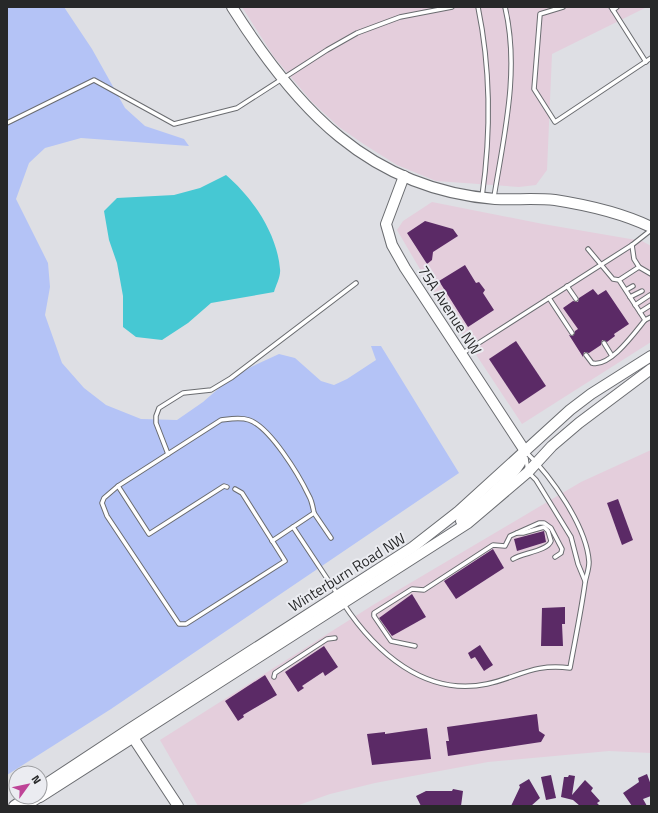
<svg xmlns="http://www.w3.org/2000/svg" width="658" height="813" viewBox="0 0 658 813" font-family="'Titillium Web',sans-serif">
  <rect width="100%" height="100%" fill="#dedfe4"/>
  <g fill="#e4cedc">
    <path d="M242,7h405l-95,47 -5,116 -11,15 -17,2 -83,-6 -39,-16 -32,-20 -26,-18 -27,-25 -38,-45z"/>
    <path d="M432,202l111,22 99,17 9,5v96l-129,82 -98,-148 -27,-46 6,-9z"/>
    <path d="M651,450v303l-42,-2 -121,11 -113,21 -45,11 -34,12h-98l-38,-66 213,-135 208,-123z"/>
  </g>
  <path fill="#b4c3f6" d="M7,7h57l28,42 33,59 20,18 39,13 5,7 -108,-8 -36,10 -16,15 -13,36 32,64 2,24 -5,28 17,48 22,25 22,17 35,14 36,1 26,-18 23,-20 25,-15 28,-13 16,4 26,23 13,4 13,-6 29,-19 -5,-14h10l78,127 -348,236 -104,66z"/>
  <path fill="#46c8d3" d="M226,175c26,22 51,58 54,94 1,7 -4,16 -6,23l-63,11 -23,20 -26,17 -26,-3 -13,-10v-31l-6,-33 -8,-23 -5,-29 13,-13 57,-3 26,-7z"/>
  <g fill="#5b2a66">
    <path d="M425,221l28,8 5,7 -25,16 -1,8 -5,4 -20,-31z"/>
    <path d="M465,265l11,18 3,-1 6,8 -2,3 11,17 -26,17 -29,-46z"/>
    <path d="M593,289l5,6 8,-5 23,34 -15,10 1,2 -8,6 -5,-2 -1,5 -12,8 -5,-1 -1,5 -14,-22 4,1 2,-5 3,-2 -15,-21 10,-7 5,1 1,-4z"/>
    <path d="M516,341l30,45 -27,18 -30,-45z"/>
    <path d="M618,499l15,41 -11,5 -15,-42z"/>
    <path d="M544,531l2,11 -29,9 -3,-12z"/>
    <path d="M493,549l11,19 -48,31 -12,-18z"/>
    <path d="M412,594l14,23 -34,19 -13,-18z"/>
    <path d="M565,607v17h-3l1,22h-22l1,-38z"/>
    <path d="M480,645l13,20 -9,6 -9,-14 -4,2 -3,-6z"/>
    <path d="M324,646l14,21 -13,9 -2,-4 -21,14 2,2 -6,4 -13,-20z"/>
    <path d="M265,675l12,20 -34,20 1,2 -6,4 -13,-20z"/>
    <path d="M537,714l2,17 6,4 -4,7 -93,14 -2,-15h3l-2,-14z"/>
    <path d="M427,728l4,31 -59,6 -5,-31 18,-2v2z"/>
    <path d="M647,774l4,11v11l-8,3 4,7h-15l-9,-13 16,-11 -1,-4z"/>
    <path d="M551,775l5,23 -10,2 -5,-23z"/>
    <path d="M569,775l6,1 -3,19 13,-15 8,8 -2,3 9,10 -3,2 3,3h-20l-7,-6 -12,-3 3,-20h4z"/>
    <path d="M529,779l11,19 -9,8h-20l9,-19 -1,-2z"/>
    <path d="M453,789l10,2 -2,15h-40l-5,-10 10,-5h26z"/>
  </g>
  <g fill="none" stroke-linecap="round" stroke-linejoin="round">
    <defs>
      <g id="lane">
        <path d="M478,7c13,63 13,126 4,190"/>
        <path d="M563,7l-23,7 -6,75 21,33 96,-64"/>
        <path d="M611,7l2,3 4,-3"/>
        <path d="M613,10l33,52"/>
        <path d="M7,123l87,-43 80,44 63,-16 90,-58 30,-17 43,-16 52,-10"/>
        <path d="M494,197c10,-62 26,-127 11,-190"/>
        <path d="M632,245l2,14 5,8"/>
        <path d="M619,280l20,-13 12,7"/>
        <path d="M567,286l9,13"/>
        <path d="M626,290l7,-4"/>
        <path d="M630,297l12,-6"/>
        <path d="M549,298l23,35"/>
        <path d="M635,305l15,-10"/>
        <path d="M640,312l11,-7"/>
        <path d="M645,320l6,-3"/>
        <path d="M604,343l8,13"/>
        <path d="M463,353l169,-108 19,-15"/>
        <path d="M586,355l6,8c18,5 43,-31 53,-43l-26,-40 -6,-1 -25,-30"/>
        <path d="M168,454l-12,-31v-7l3,-8 24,-15 28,-3 20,-12 125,-95"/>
        <path d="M526,458l2,14 8,8 35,57 7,27 7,17"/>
        <path d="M118,486l31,48 75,-48 3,1"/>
        <path d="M235,489l7,4 43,68 -99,63h-7l-72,-108 -5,-13 2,-5 14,-12 103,-66c9,-1 19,-3 28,0 21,7 50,55 60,76 3,5 4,12 5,17l-21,14 45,68"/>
        <path d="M314,513l17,25"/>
        <path d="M272,541l21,-14"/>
        <path d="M513,559c9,-6 35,-8 38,-18l-3,-10 -4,-4 -21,6h-6"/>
        <path d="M343,603c32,49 82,94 144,81 32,-7 47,-21 83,-16 5,-28 11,-56 15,-85 1,-7 4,-13 4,-21 -2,-35 -38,-86 -63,-110"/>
        <path d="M415,646l-24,-5 -17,-25v-3l38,-24 12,1 69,-45 12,1 5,-10 29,-13h5l7,5 11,21 -1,4 -6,4"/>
        <path d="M274,677l1,-4 52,-34 8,-1"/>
      </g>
      <g id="secondary">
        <path d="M232,7c63,100 136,182 263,192 19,1 40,-1 60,1 32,5 67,13 96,27"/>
        <path d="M404,176l-18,48 6,21 13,23 120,183"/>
        <path d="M461,521c15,-14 54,-44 61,-62"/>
        <path d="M130,733l48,73"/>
        <path d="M40,788l88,-58 285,-183 46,-36 111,-101 21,-16 60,-38"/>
        <path d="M40,797l428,-274 60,-51 24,-26 27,-23 72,-54"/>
        <path d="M14,806l13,-9"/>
        <path d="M25,806l14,-9"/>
      </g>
    </defs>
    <use href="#lane" stroke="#6a6c70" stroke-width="5.5"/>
    <use href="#secondary" stroke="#6a6c70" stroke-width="12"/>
    <use href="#lane" stroke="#fff" stroke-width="3.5"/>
    <use href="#secondary" stroke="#fff" stroke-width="10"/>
  </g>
  <g text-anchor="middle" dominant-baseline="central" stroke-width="4" stroke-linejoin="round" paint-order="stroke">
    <g font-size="15" fill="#272829" stroke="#ebecf1">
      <text transform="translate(450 310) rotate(57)">75A Avenue NW</text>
      <text transform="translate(347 572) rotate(-32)">Winterburn Road NW</text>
    </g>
  </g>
  <rect width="658" height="813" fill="none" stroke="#272829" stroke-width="16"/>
  <g transform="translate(28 785) rotate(57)"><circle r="19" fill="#ebecf1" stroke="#9d9ea1"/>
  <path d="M0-3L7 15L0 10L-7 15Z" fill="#be4497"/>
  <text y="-6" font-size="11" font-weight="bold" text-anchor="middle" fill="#272829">N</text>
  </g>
</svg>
